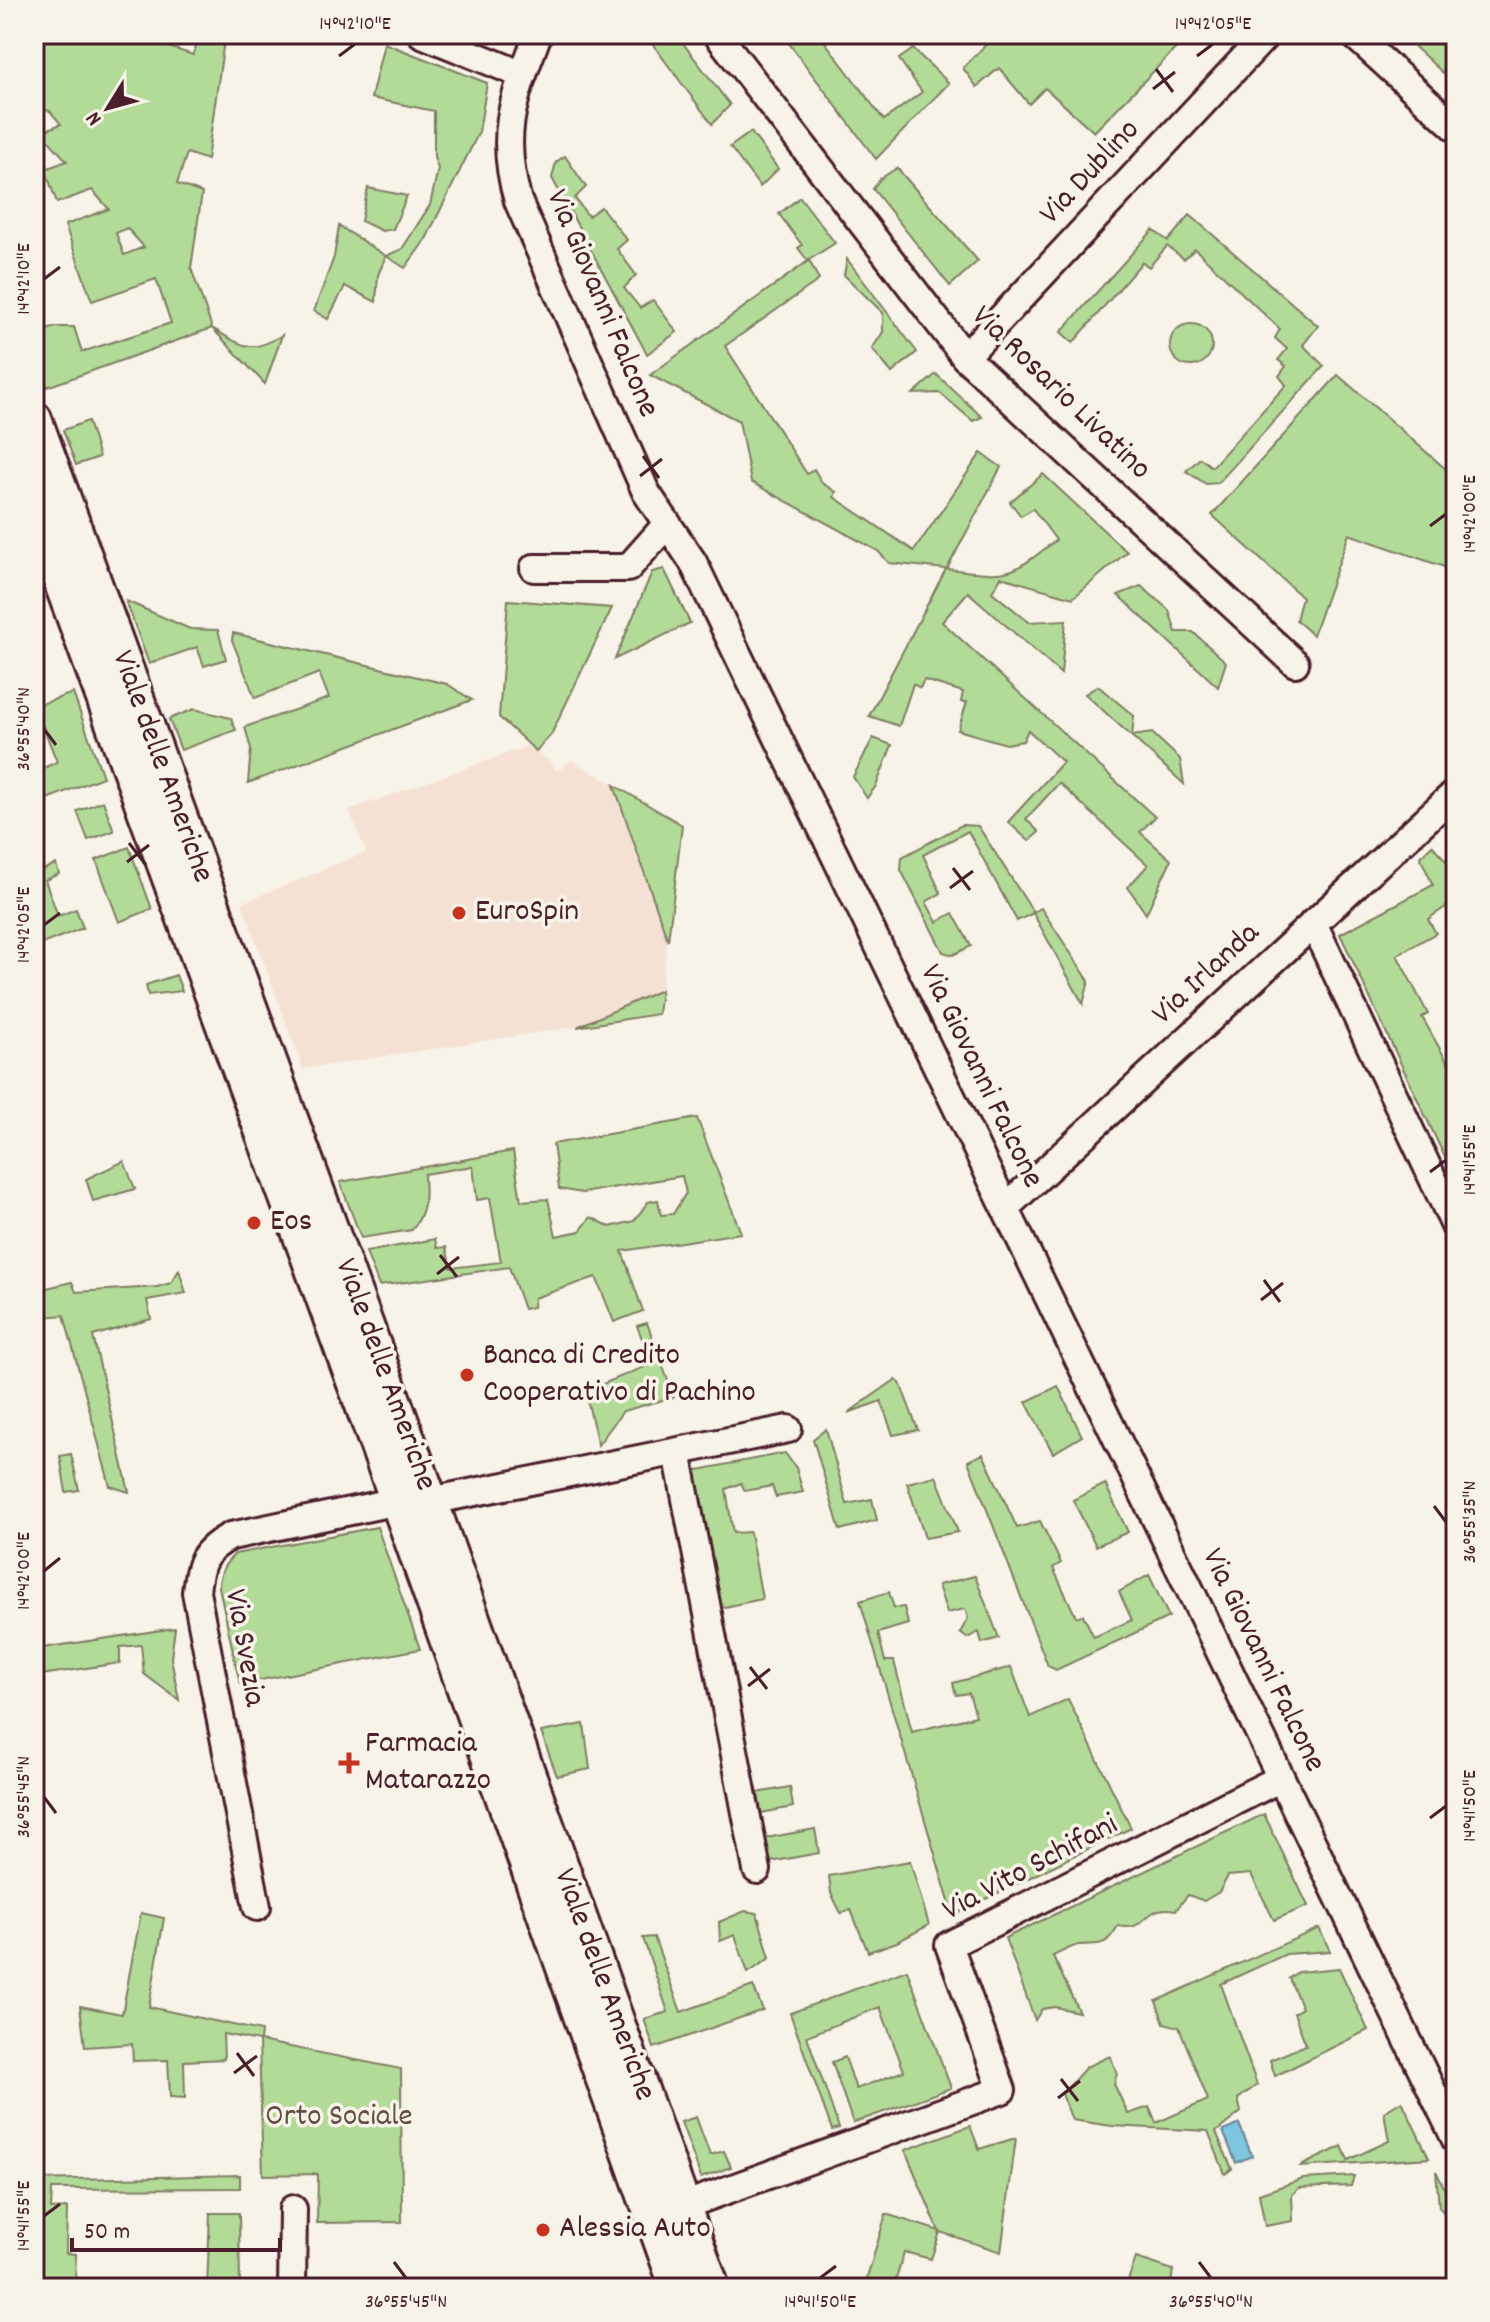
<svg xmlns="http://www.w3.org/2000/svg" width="1490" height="2322" viewBox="0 0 1490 2322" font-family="Dekko,sans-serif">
  <rect width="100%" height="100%" fill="#f7f3e8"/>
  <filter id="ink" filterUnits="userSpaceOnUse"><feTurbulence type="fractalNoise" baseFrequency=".0125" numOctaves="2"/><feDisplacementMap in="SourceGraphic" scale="16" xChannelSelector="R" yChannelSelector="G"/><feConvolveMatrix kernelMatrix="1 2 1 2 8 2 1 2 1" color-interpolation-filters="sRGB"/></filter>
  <g filter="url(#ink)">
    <path fill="#f5e1d4" d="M528,746l20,14 9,11 15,-11 110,65 -24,189 -355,55 -61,-166 124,-51 -17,-42z"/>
    <g fill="#b2db98" stroke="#7e7d62" stroke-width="2" fill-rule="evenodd">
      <path d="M34,34h94l65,21 5,-15 -20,-6h47l-18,126 -20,-7 -10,31 25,9 -11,75 21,60c31,18 38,27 70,7l-17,49 -53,-56 -165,59 -13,-34v-19l22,-7h18l8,25 89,-29 -15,-44 -64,22 -27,-76 44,-16 -17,-19 -35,13 -12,-34 22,-8 -26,-29 20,-8 -11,-13 -16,-3zM127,228l17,19 -20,8 -8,-22z"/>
      <path d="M645,34h31l54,71 -18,19z"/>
      <path d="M782,34h37l65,86 38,-28 -23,-33 14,-10 36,34 -73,76z"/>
      <path d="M996,34h194l-96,98 -49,-44 -16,16 -30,-36 -22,19 -14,-19z"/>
      <path d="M1401,34h44l11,10v41z"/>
      <path d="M384,43l103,40 -8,49 -53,107 -21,29 -19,-12 -8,19 -2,27 -31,-16 -17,33 -14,-8 20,-54 5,-31 47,30 16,-7 28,-44 8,-36 -4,-12v-46l-63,-13z"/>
      <path d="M751,132l27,37 -18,18 -30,-40z"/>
      <path d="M565,156l21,31 -11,11 13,18 13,-9 26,33 -10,9 19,26 -12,13 16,20 13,-8 24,32 -30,22 -95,-176 4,-16z"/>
      <path d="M897,168l81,93 -28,25 -77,-97 7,-10z"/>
      <path d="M368,188l39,8 -14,33 -11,2 -21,-10z"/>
      <path d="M800,197l35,46 -26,17 10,20 -94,66 82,128 7,-5 8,14 14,9 -2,5 80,54 67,-98 20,14 -54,102c62,7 60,10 109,-29l-23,-31 -12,7 -11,-14 33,-28 84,78 -54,46 -72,-21 -9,15 37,30 37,-2 -5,54 -93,-82 -26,30 213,195 -15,15 31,28 -25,54 -18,-27 20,-22 -89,-82 -33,36 13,13 -10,9 -21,-19 55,-60 -35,-32 -5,11 -17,3 -48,-14 9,-28h-6l2,-10 -39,-12 -4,8 -7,-4 -14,42 -30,-10 77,-147 -57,-6 -11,-12 -127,-69 -12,-61 -89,-46 158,-114 -10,-13 4,-3 -23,-31z"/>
      <path d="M1190,215l128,111 -15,19 21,21 -106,117 -12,1 -20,-13 14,-13 12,9 74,-82 -7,-9 7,-10 -8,-6 9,-11 -12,-11 5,-9 -85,-80 -11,10 -17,-13 -18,21 -7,-5 -69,81 -12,-11 92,-102 15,11z"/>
      <path d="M847,259l70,93 -25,21 -20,-24 11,-17v-19l-39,-38z"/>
      <circle cx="1191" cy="345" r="21"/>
      <path d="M936,374l46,43 -9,4 -33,-28 -27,1z"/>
      <path d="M1338,375l118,103v93l-107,-37 -36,101 -17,-15 6,-23 -90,-82z"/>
      <path d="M88,421l11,36 -23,8 -13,-35z"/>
      <path d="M664,569l26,54 -75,36 37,-87z"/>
      <path d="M1141,586l28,24 7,22h17l33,30 -8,25 -100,-92z"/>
      <path d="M508,600l104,8 -61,127 -15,16 -37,-34z"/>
      <path d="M126,601l64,28 28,1 8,29 -22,7 -7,-19 -48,17z"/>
      <path d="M233,633l214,51 25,16 -224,83 3,-34 -6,-22 84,-29 -10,-25 -64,25 -23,-58z"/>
      <path d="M1098,686l36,30 -2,20 20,-3 28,26 4,25 -99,-90z"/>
      <path d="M73,693l30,84 -69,27v-32l23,-10 -22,-56z"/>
      <path d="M194,709l37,9 5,12 -55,20 -12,-31z"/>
      <path d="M873,738l19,7 -16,41 -9,12 -14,-21z"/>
      <path d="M614,785l68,40 -14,116z"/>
      <path d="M103,801l11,30 -26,9 -11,-29z"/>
      <path d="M962,825l16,1 55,86 8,-4 48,73 -6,23 -50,-91 -16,8 -49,-90 -45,24 18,38 -15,9 11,20 16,-9 18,33 -18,9 -10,-3 -42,-82 1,-13z"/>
      <path d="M1432,845l24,27v28l-28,19 8,14 -39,22 31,59 -6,3 31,55 -4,2 7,13v94l-116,-247 93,-49 -13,-28z"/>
      <path d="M129,847l23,62 -33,13 -23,-62z"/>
      <path d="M35,859l5,12 16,-7 3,10 -14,6 13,36 18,-7 7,19 -49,19z"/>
      <path d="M176,975l6,16 -34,4 -2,-10z"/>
      <path d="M661,990l-3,24 -81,13z"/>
      <path d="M697,1118l44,115 -119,18 21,60 -29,11 -18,-45 -62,21 -1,9 -9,2 -15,-42 -130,19 -13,-34 69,-13 2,9 9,-1 5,21 50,-6 -11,-64 -13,2 -4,-34 -49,8c1,23 3,37 -12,56l-51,8 -21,-56 173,-31 8,50 27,-2 8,37 24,-5 11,-14 19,10 24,-6 14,-19 10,-2 3,15 12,-1 13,-21 -4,-17 -100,17 -23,-4 -6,-45z"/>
      <path d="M124,1161l11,28 -42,12 -7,-22z"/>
      <path d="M179,1270l7,23 -39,7 4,19 -58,17 36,156 -19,-6 -46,-171 -30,3v-27l38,-9 4,10 81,-5 14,-4z"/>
      <path d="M647,1323l27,74 -51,14 -25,34 -13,-54 67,-27 -15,-38z"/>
      <path d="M895,1380l5,3 18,47 -25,5 -12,-34 -33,12z"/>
      <path d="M1058,1386l24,50 -29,17 -27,-51z"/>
      <path d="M826,1429l21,75 25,-5 5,21 -37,10 -27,-91z"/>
      <path d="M785,1453l11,15 7,24 -27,5 -4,-11 -27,5 -4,-8 -15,6 7,44 17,-1 12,67 -42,9 -27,-137z"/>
      <path d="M71,1454l8,36 -13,2 -6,-36z"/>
      <path d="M983,1454l34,74 23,-7 21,42 -8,5 23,49 7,-2 11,22 38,-17 -13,-28 30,-17 20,42 -113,53 -8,-4 -80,-205z"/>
      <path d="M936,1476l22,56 -33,6 -18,-55z"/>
      <path d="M1105,1484l23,48 -32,14 -23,-46z"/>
      <path d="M377,1527l43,122 -180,35 -21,-97c1,-15 5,-23 16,-33z"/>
      <path d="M975,1576l24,62 -17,5 -3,-11 -12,6 -7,-5 8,-15 -3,-9 -18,4 -9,-28z"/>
      <path d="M889,1592l5,16 10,-1 4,17 -30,9 7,28h9l18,71 64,-16 -7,-23 -13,2 -3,-12 58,-16 19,50 38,-18 63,129 -178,87 -93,-314z"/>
      <path d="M175,1628l-4,30 8,42 -35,-26 -3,-29 -21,2v16l-86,13v-36l6,-1 2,9z"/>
      <path d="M584,1724l6,45 -33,7 -16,-44z"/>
      <path d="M790,1787l3,20 -32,6 -4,-20z"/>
      <path d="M1264,1814l44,92 -34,14 -23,-46 -23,2 -9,16 -15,9 -16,-6 -12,15c-34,-7 -27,23 -58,16 -14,23 -17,17 -39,19 -8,1 -18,8 -26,11l26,56 -24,-5 -13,2 -7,11 -30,-82z"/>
      <path d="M815,1829l4,24 -49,9 -4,-24z"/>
      <path d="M910,1861l19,64 -32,17 -29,10 -17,-42 -10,3 -10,-20 -2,-17z"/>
      <path d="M745,1911l12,2 13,45 -22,15 -13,-38 -15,6 -1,-19z"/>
      <path d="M141,1913l23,5 -15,89 112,24 -1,10 141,28 1,153 -85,1 1,-49 -55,1 -4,-134 -36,-7 1,25 -40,2 1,37 -15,-1 -2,-37 -35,1 -1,-17 -47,3 -5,-41 42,8z"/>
      <path d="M1319,1928l11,23 -44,3 -65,30 36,101 -19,14 3,13 -25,20 16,37 -7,5 -17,-43 -96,-5 -40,-6 -10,-26 24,-27 24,-11 7,17 -3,11 14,30 21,-7 7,16 52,-23 -29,-73 -15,-4 -8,-22z"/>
      <path d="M654,1937l27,75 72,-26 10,24 -109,38 -10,-29 24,-7 -25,-74z"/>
      <path d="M1339,1968l29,62 -93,46 -5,-16 36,-15 -12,-32 8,-5 -13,-30 9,-6z"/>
      <path d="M907,1970l44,118 -98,35 -21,-61 13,-5 11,32 48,-18 -24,-64 -73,29 32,92 -7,2 -42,-117z"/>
      <path d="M1402,2101l27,57 -130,9 43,-21 6,14 41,-19 -5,-29z"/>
      <path d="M696,2117l14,38 14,-4 7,16 -30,11 -20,-56z"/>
      <path d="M970,2126l9,23 37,-11 -15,114 -61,-20 -9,27 -27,-7 -9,31 15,5h-46l22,-74 53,17 -34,-81z"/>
      <path d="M1436,2171l20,41v31l-5,1 -1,-25 -11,-12z"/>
      <path d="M240,2175v13l-188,1 -1,20 16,-1 -1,45 10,1 -1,34h-41v-108z"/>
      <path d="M1354,2176l-3,10 -52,2 -7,7 1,26 -28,5 -6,-32 44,-15z"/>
      <path d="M210,2213h29l1,75h-33z"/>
      <path d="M1136,2258l37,12 -2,14 17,4h-71l10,-5z"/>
    </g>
    <path fill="#7dc6dd" stroke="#698396" stroke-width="2" d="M1239,2124l13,32 -16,7 -13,-32z"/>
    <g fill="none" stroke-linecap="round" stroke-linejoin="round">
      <defs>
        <g id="minor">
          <path d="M422,34l101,41"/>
          <path d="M538,34c-24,64 -40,98 -20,167l128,291 47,70 763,1578"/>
          <path d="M717,34l248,323 330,306"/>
          <path d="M1353,34l103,94"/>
          <path d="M965,357l302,-323"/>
          <path d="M534,568h94l39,-44"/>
          <path d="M1313,923l143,305"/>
          <path d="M1005,1208l451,-416"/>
          <path d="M677,1452l80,418"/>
          <path d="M430,1501l358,-72"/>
          <path d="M257,1907l-61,-315c3,-30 8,-42 35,-56l167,-35"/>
          <path d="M683,2206l319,-116 -53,-145 332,-167"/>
          <path d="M292,2288l1,-79"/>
        </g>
        <g id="major">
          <path d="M34,419l396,1082 282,787"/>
          <path d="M34,507l364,994 280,787"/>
        </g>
      </defs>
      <use href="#minor" stroke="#4a1f2b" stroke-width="32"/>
      <use href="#major" stroke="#4a1f2b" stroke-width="40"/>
      <use href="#minor" stroke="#f7f3e8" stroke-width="26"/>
      <use href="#major" stroke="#f7f3e8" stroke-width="34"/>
    </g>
  </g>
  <path fill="none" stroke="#4a1f2b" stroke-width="3" d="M339,56l16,-12M1197,56l16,-12M1156,69l17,23M1153,89l22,-17M44,279l16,-12M643,456l16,22M640,476l22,-17M1430,526l16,-12M44,729l12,16M129,843l17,22M127,862l22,-17M953,868l17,22M950,888l23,-17M44,925l16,-12M1430,1172l16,-12M440,1255l17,22M437,1274l22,-17M1264,1280l16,22M1261,1300l22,-17M1434,1506l12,16M44,1571l16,-13M750,1667l17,22M748,1686l22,-17M44,1797l12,16M1430,1818l16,-12M237,2053l17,23M234,2073l23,-17M1061,2079l17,22M1058,2098l22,-17M44,2216l16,-12M394,2262l12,16M1199,2262l12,16M820,2278l16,-12"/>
  <g fill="#c8321e" stroke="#f7f3e8" stroke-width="3">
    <circle cx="459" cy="913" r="8"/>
    <circle cx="254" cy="1223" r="8"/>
    <circle cx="467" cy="1375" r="8"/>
    <path d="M345 1751h8v8h8v8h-8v8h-8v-8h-8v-8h8z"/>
    <circle cx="543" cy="2230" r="8"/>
  </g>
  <g text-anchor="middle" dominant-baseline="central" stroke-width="7" stroke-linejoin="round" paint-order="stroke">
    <g font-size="32" fill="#4a1f2b" stroke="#f7f3e8">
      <text transform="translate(1091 173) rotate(-47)">Via Dublino</text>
      <text transform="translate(601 304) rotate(67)">Via Giovanni Falcone</text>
      <text transform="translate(1060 394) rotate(44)">Via Rosario Livatino</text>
      <text transform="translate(161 767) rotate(70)">Viale delle Americhe</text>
      <text transform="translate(1207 975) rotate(-43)">Via Irlanda</text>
      <text transform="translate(980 1077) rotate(64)">Via Giovanni Falcone</text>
      <text transform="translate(384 1375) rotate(70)">Viale delle Americhe</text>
      <text transform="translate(243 1648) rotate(80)">Via Svezia</text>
      <text transform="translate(1262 1661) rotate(64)">Via Giovanni Falcone</text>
      <text transform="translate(1031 1869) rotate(-28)">Via Vito Schifani</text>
      <text transform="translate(603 1985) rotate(70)">Viale delle Americhe</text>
    </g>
    <g font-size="32" fill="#4a1f2b" stroke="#f7f3e8" text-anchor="start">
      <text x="475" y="913">EuroSpin</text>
      <text x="270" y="1223">Eos</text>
      <text x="483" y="1357">Banca di Credito<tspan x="483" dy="37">Cooperativo di Pachino</tspan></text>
      <text x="365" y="1745">Farmacia<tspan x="365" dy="37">Matarazzo</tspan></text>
      <text x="559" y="2230">Alessia Auto</text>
    </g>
    <g font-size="32" fill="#644e46" stroke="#f7f3e8">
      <text x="339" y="2118">Orto Sociale</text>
    </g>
  </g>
  <rect width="1490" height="2322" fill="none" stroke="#f7f3e8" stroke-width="88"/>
  <g transform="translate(108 108) rotate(233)" stroke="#f7f3e8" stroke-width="6" paint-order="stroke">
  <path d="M0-6L14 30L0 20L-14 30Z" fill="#4a1f2b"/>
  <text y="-12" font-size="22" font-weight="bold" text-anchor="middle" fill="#4a1f2b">N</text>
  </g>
  <path d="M72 2238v12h208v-12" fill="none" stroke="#4a1f2b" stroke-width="4"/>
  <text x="84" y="2238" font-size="24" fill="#4a1f2b" stroke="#f7f3e8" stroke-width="6" paint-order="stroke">50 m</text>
  <rect x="44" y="44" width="1402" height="2234" fill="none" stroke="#4a1f2b" stroke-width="3"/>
  <g font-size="20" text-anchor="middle" fill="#4a1f2b">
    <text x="355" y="29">14°42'10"E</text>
    <text x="1213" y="29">14°42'05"E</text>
    <text transform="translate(22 279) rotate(-90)" y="7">14°42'10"E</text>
    <text transform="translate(1468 514) rotate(-90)" y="7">14°42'00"E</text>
    <text transform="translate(22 729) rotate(-90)" y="7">36°55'40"N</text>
    <text transform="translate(22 925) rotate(-90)" y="7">14°42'05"E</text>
    <text transform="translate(1468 1160) rotate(-90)" y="7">14°41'55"E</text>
    <text transform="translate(1468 1522) rotate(-90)" y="7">36°55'35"N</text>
    <text transform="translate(22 1571) rotate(-90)" y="7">14°42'00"E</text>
    <text transform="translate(22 1797) rotate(-90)" y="7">36°55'45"N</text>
    <text transform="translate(1468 1806) rotate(-90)" y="7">14°41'50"E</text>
    <text transform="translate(22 2216) rotate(-90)" y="7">14°41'55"E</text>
    <text x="406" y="2307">36°55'45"N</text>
    <text x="820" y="2307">14°41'50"E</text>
    <text x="1211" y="2307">36°55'40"N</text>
  </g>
</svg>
